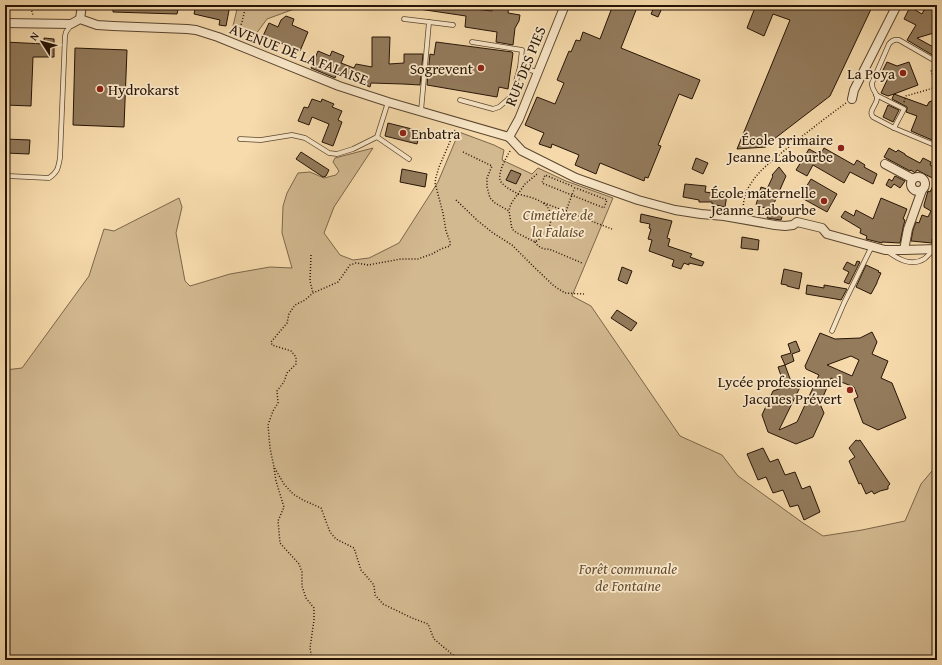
<svg xmlns="http://www.w3.org/2000/svg" width="942" height="665" viewBox="0 0 942 665" font-family="'Gentium Book Plus',serif">
  <rect width="100%" height="100%" fill="#f7dbac"/>
  <filter id="stains"><feTurbulence type="fractalNoise" baseFrequency=".005" numOctaves="4"/><feColorMatrix values="0 0 0 0 .2 0 0 0 0 .09 0 0 0 0 .02 0 0 0 .5 -.17"/></filter>
  <radialGradient id="worn" r=".72"><stop offset=".6" stop-color="#630" stop-opacity="0"/><stop offset="1" stop-color="#630" stop-opacity=".3"/></radialGradient>
  <g fill="#d3b990" stroke="#7c664b">
    <path d="M238,5h67l-38,14 -11,15 -23,-8z"/>
    <path d="M459,132l35,13 10,5 -2,10 30,14 6,-6 28,13 47,17 -41,98 19,10 89,130 42,19 16,21 65,47 20,13 39,-6 43,-9 16,-37 16,-19v195h-932v-290l17,-2 67,-92 15,-47 10,2 65,-33 3,9 -6,26 9,48 5,5 40,-12 40,-7 22,1 -10,-35 1,-27 4,-13 11,-20 12,-1 14,6 12,-3 3,-4 -6,-9 2,-4 38,-10 -39,59 -10,26 16,22 13,5 16,-2 30,-15 39,-61z"/>
  </g>
  <g fill="#937b5c" stroke="#261406" fill-rule="evenodd">
    <path d="M113,5h66l-2,9 -64,-2z"/>
    <path d="M196,5h34l-4,21 -7,-1 1,-5 -26,-6z"/>
    <path d="M419,5h40l-1,2 34,4 1,-6h16l-1,8 12,2 -1,6 -4,7 -2,17 -17,-3 1,-10 -32,-5 1,-11 -47,-7z"/>
    <path d="M613,5h25l-17,43 79,32 -8,19 -13,-5 -21,51 3,1 -13,32 -3,-1 -1,4 -44,-18 -4,11 -21,-9 4,-10 -27,-11 -1,4 -12,-4 5,-11 -19,-8 12,-28 18,7 9,-21 -7,-3 12,-29 2,1 5,-12 4,1 3,-9 17,7z"/>
    <path d="M655,5l7,3 -4,9 -7,-3z"/>
    <path d="M756,5h117l-43,91 -65,50 1,1 -29,2 53,-129 -17,-6 -9,22 -17,-8z"/>
    <path d="M910,7l12,7 2,-4 9,-2 4,17v7l-20,6 20,11 -3,7 -27,-16 9,-15 -12,-6z"/>
    <path d="M286,16l8,3 -2,6 16,7 -8,19 -37,-15 6,-13 9,4 3,-7z"/>
    <path d="M372,37h18l-1,27 15,-1v-9h19l-3,31 -17,-1 -32,-1 -1,4 -33,-14 -2,5 -24,-10 7,-17 12,5 2,-5 12,5 -3,7 13,5 2,-4 16,3z"/>
    <path d="M44,38l10,1v18h-21l-2,49 -26,-1v-63l39,2z"/>
    <path d="M436,42l76,10 1,1 -5,36 -9,-2 -2,10 -70,-12 3,-31 4,1z"/>
    <path d="M75,48l52,2 -3,77 -51,-2z"/>
    <path d="M887,62l10,4 12,-4 9,23 -24,9 33,12 2,-4 8,-3v30l-5,11 -21,-9 6,-15 -11,-4 1,-3v-2l-15,-8 2,-5 -6,2 -7,-3 7,-15 -7,-4z"/>
    <path d="M312,99l9,3 1,-3 12,5 -2,3 10,4 -4,9 4,2 -9,24 -11,-4 7,-18 -17,-7 -3,8 -11,-4 6,-14 4,1z"/>
    <path d="M888,105l11,5 -6,12 -10,-5z"/>
    <path d="M388,123l32,8 -3,13 -32,-8z"/>
    <path d="M5,139l25,1 -1,14 -24,-1z"/>
    <path d="M824,148l30,17 3,-5 8,5 -1,2 13,7 -4,10 -23,-12 -6,11 -31,-18 -6,11 -11,-6 13,-21 11,6z"/>
    <path d="M889,148l7,4 2,-2 7,4v1l15,8 3,-5 8,4 -1,3 7,4v29l-2,6h2l-4,16v11h4v9l-5,-1v4l-21,-2 2,-11 3,-8 3,1 3,-8 6,2 3,-6 -7,-4v-2l4,-14 2,1 6,-12 -19,-10 -2,3 -4,-3 -1,1 -26,-14z"/>
    <path d="M301,152l28,18 -3,6 -3,1 -27,-18z"/>
    <path d="M696,158l12,5 -5,11 -11,-5z"/>
    <path d="M779,167l7,9 -15,34 -15,-5 5,-18 6,2 6,-13 -1,-1z"/>
    <path d="M402,169l25,5 -2,13 -25,-5z"/>
    <path d="M511,170l10,4 -5,10 -10,-4z"/>
    <path d="M895,176l10,5 -5,7 -6,-4 -3,4 -5,-3 3,-6 3,2z"/>
    <path d="M811,179l26,15 -10,18 -27,-15z"/>
    <path d="M685,184l21,2 -1,6 22,3 -2,12 -13,-3v-2h-13v-2l-16,-3z"/>
    <path d="M881,198l26,11 -4,10 2,1 -2,8 -3,15 -18,-1v1l-16,-4 1,-3 -7,-3 1,-4 -20,-12 4,-6 9,5 2,-6 17,9z"/>
    <path d="M772,207l11,3 -1,7 -1,3 -14,-2z"/>
    <path d="M641,214l31,7 -5,17 3,1 -2,7 24,8 -2,3 14,5 -2,4 -13,-3v2l-5,-2 -3,6 -9,-3 2,-6 -25,-9 3,-11 -4,-1 3,-10 -2,-1 1,-4 -10,-2z"/>
    <path d="M742,237l17,3 -1,10 -17,-2z"/>
    <path d="M857,261l3,1 -11,22 -5,-2 5,-10 -6,-3 4,-7 8,4z"/>
    <path d="M866,265l13,6 -1,1 3,1 -4,9v1l-6,11 -15,-7z"/>
    <path d="M622,267l10,4 -5,13 -9,-4z"/>
    <path d="M784,269l18,4 -3,16 -12,-3v-1l-6,-1z"/>
    <path d="M807,285l17,3v-3l23,4 -6,11 -5,-1 -30,-5z"/>
    <path d="M617,310l20,13 -6,8 -20,-13z"/>
    <path d="M872,332l5,10 -5,12 16,7 -7,17 11,5 14,35 -28,12 -15,-7 -9,-24 4,-2 -4,-10 -23,-9 -11,26 4,9 -11,24 -17,7 -28,-12 -6,-17 11,-24 12,-4 -7,-20 7,-2 -4,-9 10,-3 -3,-9 8,-3 4,10 -8,3 2,7 -9,4 7,19 12,-5 -25,51 18,-8 22,-47 -13,-6 -1,-3 15,-33 15,6 25,-1zM851,356l8,4 -7,16 -25,-11z"/>
    <path d="M856,440l2,1 2,-1 30,44 -2,2v3l-8,2 -6,3 -2,-3 -6,3 -5,-11 -2,1 -10,-23 6,-4 -6,-9z"/>
    <path d="M763,448l7,14 8,-3 7,16 10,-3 7,17 8,-3 10,26 -16,8 -6,-15 -8,2 -7,-17 -10,3 -7,-16 -8,3 -11,-26z"/>
  </g>
  <g fill="none" stroke-linecap="round" stroke-linejoin="round">
    <defs>
      <g id="service">
        <path d="M404,19l25,3 -8,89"/>
        <path d="M429,22l24,3"/>
        <path d="M472,42l50,8 -2,17"/>
        <path d="M937,60l-5,-1 -33,-19c-4,-1 -7,0 -10,4l-17,39c-1,7 6,10 5,16 -1,7 -9,12 -4,18l21,11 43,18"/>
        <path d="M876,95l28,14 -10,19"/>
        <path d="M460,100l33,9 6,-2 13,-11 8,-29 17,5"/>
        <path d="M377,137l32,22"/>
        <path d="M240,139l21,1 31,-5 13,3 24,15 8,1 16,-5 24,-12 11,-35"/>
        <path d="M8,176l41,2c9,-6 9,-10 11,-20l5,-122 1,-4 5,-7"/>
        <path d="M887,251c11,8 24,16 37,8 3,-2 6,-6 9,-9"/>
        <path d="M832,331l12,-28 28,-57"/>
      </g>
      <g id="minor">
        <path d="M80,19l2,-14"/>
        <path d="M5,23l66,1 9,-5 17,6 16,1 74,3 9,1 22,7 121,49 49,16 121,35"/>
        <path d="M852,99l2,-9 43,-85"/>
        <path d="M509,137l13,14 54,27 62,22 37,10 26,4 23,2 51,9 10,1 8,-1 4,-3 25,6 5,6 58,16h19l33,-1"/>
        <path d="M509,137l10,-18 46,-114"/>
        <path d="M885,164l28,15"/>
        <circle cx="918" cy="184" r="7"/>
        <path d="M904,250l4,-21 14,-39"/>
      </g>
    </defs>
    <use href="#service" stroke="#5a4630" stroke-width="5.5"/>
    <use href="#minor" stroke="#5a4630" stroke-width="10"/>
    <g stroke="#261406" stroke-width="1.5" stroke-dasharray="1 2" stroke-linecap="butt">
      <path d="M30,5l3,10"/>
      <path d="M237,36l5,-14 4,-17"/>
      <path d="M935,66l-4,4 4,18"/>
      <path d="M904,102l2,-6 31,-9"/>
      <path d="M455,130l-16,37 -3,10 -1,6 8,30 3,18 4,11v4l-9,3 -9,5 -14,5h-17l-33,6 -12,-2 -6,2 -12,17 -25,11 -8,7 -10,5 -6,9 -2,9 -16,19 1,3 19,6 5,6v7l-9,9 -3,9 -7,9 1,12 -5,8 -5,14 2,23 4,19 10,17 9,10 10,6 18,8 9,24 6,7 18,9 7,22 13,15 1,10 8,9 29,14 16,6 6,15 25,21"/>
      <path d="M510,151c-4,7 -15,26 -8,32 4,5 11,8 16,11l7,-10 12,-10"/>
      <path d="M463,152l29,14 -5,12v9l3,11 5,5 14,8 3,18 5,4 18,9c3,-2 7,-5 10,-8 8,-9 8,-25 -2,-31 -7,-5 -17,-7 -25,-9 -4,5 -8,10 -9,17"/>
      <path d="M572,186l-27,-11 -3,8 62,25 3,-8 -31,-12"/>
      <path d="M456,200l22,21 15,12 19,12 21,21 21,20 11,7 19,1"/>
      <path d="M544,203l68,26"/>
      <path d="M566,211l9,-24"/>
      <path d="M743,211c0,-9 2,-19 7,-26 8,-14 22,-24 35,-35 20,-16 40,-32 61,-47"/>
      <path d="M535,242c3,5 9,8 14,7l33,14"/>
      <path d="M311,255l-1,26 3,12"/>
      <path d="M274,468l2,13 8,26 -6,14 2,22 19,21 3,8v14l4,12 8,10v12l-4,28 2,12"/>
    </g>
    <use href="#service" stroke="#fae8c9" stroke-width="4"/>
    <use href="#minor" stroke="#fae8c9" stroke-width="8"/>
  </g>
  <g fill="#8f2418" stroke="#fae8c9" stroke-width="1.5">
    <circle cx="481" cy="68" r="4"/>
    <circle cx="903" cy="73" r="4"/>
    <circle cx="100" cy="89" r="4"/>
    <circle cx="403" cy="133" r="4"/>
    <circle cx="841" cy="148" r="4"/>
    <circle cx="824" cy="201" r="4"/>
    <circle cx="850" cy="390" r="4"/>
  </g>
  <g text-anchor="middle" dominant-baseline="central" stroke-width="3.5" stroke-linejoin="round" paint-order="stroke">
    <g font-size="15" fill="#261406" stroke="#fae8c9">
      <text transform="translate(299 54) rotate(21)">AVENUE DE LA FALAISE</text>
      <text transform="translate(525 66) rotate(-68)">RUE DES PIES</text>
    </g>
    <g font-size="15" fill="#261406" stroke="#fae8c9" text-anchor="end">
      <text x="473" y="68">Sogrevent</text>
      <text x="895" y="73">La Poya</text>
      <text x="108" y="89" text-anchor="start">Hydrokarst</text>
      <text x="411" y="133" text-anchor="start">Enbatra</text>
      <text x="833" y="139">École primaire<tspan x="833" dy="17">Jeanne Labourbe</tspan></text>
      <text x="816" y="192">École maternelle<tspan x="816" dy="17">Jeanne Labourbe</tspan></text>
      <text x="842" y="381">Lycée professionnel<tspan x="842" dy="17">Jacques Prévert</tspan></text>
    </g>
    <g font-size="15" font-style="italic" fill="#634e36" stroke="#fae8c9">
      <text x="558" y="214">Cimetière de<tspan x="558" dy="17">la Falaise</tspan></text>
      <text x="628" y="568">Forêt communale<tspan x="628" dy="17">de Fontaine</tspan></text>
    </g>
  </g>
  <rect width="942" height="665" fill="none" stroke="#f7dbac" stroke-width="20"/>
  <rect x="6" y="6" width="930" height="653" fill="none" stroke="#261406" stroke-width="2"/>
  <rect x="10" y="10" width="922" height="645" fill="none" stroke="#261406"/>
  <g transform="translate(42 42) rotate(306)" stroke="#fae8c9" stroke-width="3" paint-order="stroke">
  <path d="M0-3L7 15L0 10L-7 15Z" fill="#261406"/>
  <text y="-6" font-size="11" font-weight="bold" text-anchor="middle" fill="#261406">N</text>
  </g>
  <rect width="100%" height="100%" filter="url(#stains)"/>
  <rect width="100%" height="100%" fill="url(#worn)"/>
</svg>
